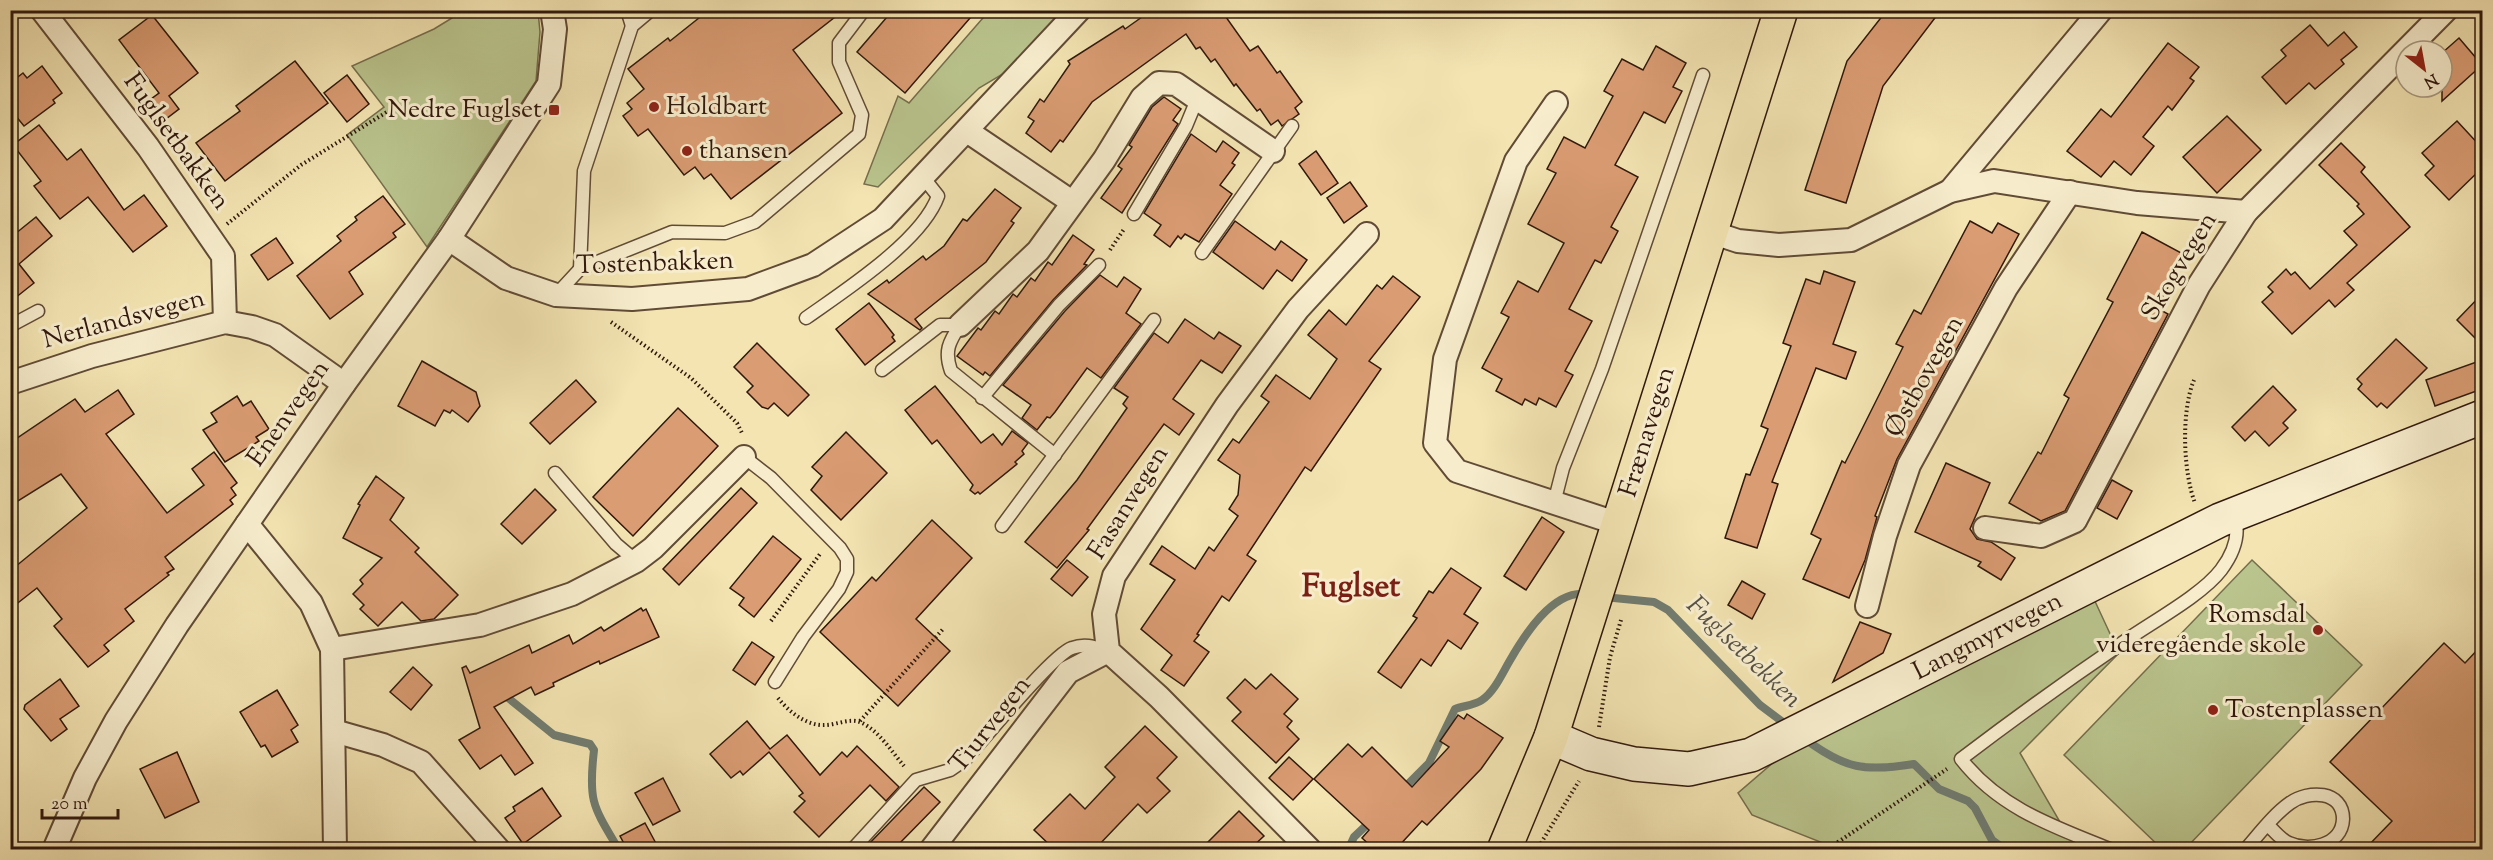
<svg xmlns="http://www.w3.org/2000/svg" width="2493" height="860" viewBox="0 0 2493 860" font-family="'Sorts Mill Goudy',serif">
  <rect width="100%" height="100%" fill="#f3e4b2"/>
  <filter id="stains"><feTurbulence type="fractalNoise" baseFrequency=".00333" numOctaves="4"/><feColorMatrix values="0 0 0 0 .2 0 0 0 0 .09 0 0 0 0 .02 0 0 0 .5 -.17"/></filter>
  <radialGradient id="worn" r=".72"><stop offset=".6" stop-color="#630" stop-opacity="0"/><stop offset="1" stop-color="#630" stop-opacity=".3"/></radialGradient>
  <g fill="#bac48d" stroke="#756e4d" stroke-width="1.5">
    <path d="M465,10l73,1 2,21 -4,49 -109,166 -80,-112 37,-28 -32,-41 82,-37z"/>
    <path d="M989,11h81l-47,51 -44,26 -101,99 -14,-3 34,-88 11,7z"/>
    <path d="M2252,560l110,105 -177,184h-23l-98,-94z"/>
    <path d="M2093,597l26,56 -99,100 44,76 28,20h-254l-86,-34 -14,-22 102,-88z"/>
  </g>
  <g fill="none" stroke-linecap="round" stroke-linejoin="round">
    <g stroke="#717c70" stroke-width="8">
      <path d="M1604,597l50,5 14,8 92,95 28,21"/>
      <path d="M502,693l52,42 36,9 4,6c-6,52 -1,56 25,100"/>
      <path d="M1805,739c40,30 60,33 109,25l25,25 29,12 7,7 17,32 14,10"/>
      <path d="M1402,790l27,-27 26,-54c8,-3 20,-4 27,-9 12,-8 20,-26 27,-38 15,-26 43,-72 77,-68"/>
      <path d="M1348,850l6,-13 18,-17"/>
    </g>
  </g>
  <g fill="#da9c73" stroke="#30180d" stroke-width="1.5">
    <path d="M709,10h135l-51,40 49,63 -111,86 -20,-25 -7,5 -9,-12 -11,8 -36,-46 -10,7 -15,-20 9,-7 -5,-6 17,-14 -16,-20 40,-31 2,3z"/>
    <path d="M893,10h84l-72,83 -48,-41z"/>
    <path d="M1152,10h69l29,41 8,-5 19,27 3,-2 22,31 -7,6 4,6 -17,12 -4,-6 -7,5 -11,-16 -3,2 -21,-27 -2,2 -19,-27 -4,3 -11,-15 -4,2 -10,-15 -94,68 -29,40 -3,-2 -9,12 -25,-19 8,-12 -6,-4 12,-18 4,3 26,-38 -2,-3 55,-35 2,3z"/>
    <path d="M1887,10h54l-58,76 -37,117 -41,-13 42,-129z"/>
    <path d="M152,15l46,58 -29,23 10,13 -17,13 -15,-20 12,-9 -40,-53z"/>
    <path d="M2310,25l18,21 16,-14 13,15 -16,13 3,4 -29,25 -6,-6 -23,21 -24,-27 24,-21 -5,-6z"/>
    <path d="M2459,38l23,27 -40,36v-48z"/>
    <path d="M2168,43l31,24 -9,11 4,3 -22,29 -4,-4 -25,31 11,9 -23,29 -17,-14 -13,16 -34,-26 34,-42 10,8z"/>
    <path d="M1656,46l30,17 -13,24 9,4 -17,32 -21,-11 -29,53 23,12 -27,50 7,4 -17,32 -6,-3 -26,49 23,12 -27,50 8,4 -17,32 -17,-9 -3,7 -11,-6 -3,6 -26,-14 6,-12 -20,-11 27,-51 -8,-4 17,-32 20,11 26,-49 -36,-19 28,-51 -9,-4 17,-32 21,11 28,-52 -9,-5 18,-32 21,11z"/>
    <path d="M295,61l33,42 -103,78 -29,-38 44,-32 -4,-5z"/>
    <path d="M42,66l20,27 -9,7 2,3 -31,23 -14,-17v-26l13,-10 4,5z"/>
    <path d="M347,75l22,29 -22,18 -23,-29z"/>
    <path d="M1164,97l17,12 -8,11 5,4 -56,89 -21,-15 21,-29 -4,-3 14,-19 -3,-2 23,-38z"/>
    <path d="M2227,116l34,34 -44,43 -34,-36z"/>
    <path d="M2457,121l25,27v20l-33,32 -24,-25 9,-9 -12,-13z"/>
    <path d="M39,125l28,35 14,-11 43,61 20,-15 23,31 -34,26 -45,-55 -28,22 -26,-33 7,-5 -28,-36z"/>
    <path d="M1191,134l25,18 7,-11 16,12 -7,10 3,2 -15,20 12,9 -33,48 -14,-8 -4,5 -3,-3 -8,11 -16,-12 7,-10 -17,-12z"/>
    <path d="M2341,143l24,24 -4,5 49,55 -63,56 7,7 -19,17 -6,-7 -37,34 -30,-32 11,-10 -5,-5 18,-18 5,6 4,-3 15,17 47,-44 -13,-14 20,-17 -7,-8 2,-2 -40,-39z"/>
    <path d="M1316,151l22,32 -17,12 -22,-31z"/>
    <path d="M1350,182l17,24 -23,17 -17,-25z"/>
    <path d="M995,189l26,19 -10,13 3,2 -28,39 -71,57 7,9 -2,2 -52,-36 19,-14 2,3 34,-27 3,4 18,-14 19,-27 4,2z"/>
    <path d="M383,196l22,28 -12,9 3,4 -47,35 14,22 -33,25 -33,-43 44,-35 -4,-5 20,-16 -2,-3z"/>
    <path d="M36,217l16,19 -33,28 15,19 -24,19v-64z"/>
    <path d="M1235,221l40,29 6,-9 26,19 -15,21 -15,-11 -14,19 -50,-37z"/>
    <path d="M1970,221l22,12 6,-10 21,11 -122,225 -22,57 2,1 -12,43 -16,38 -46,-19 18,-40 -10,-5 31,-73 3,2 58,-116 -7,-3 18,-34 7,4z"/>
    <path d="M2142,232l43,23 -28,53 11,6 -103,197 -24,10 -32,-18 29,-51 3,2 28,-56 -5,-3 49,-93 -6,-3z"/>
    <path d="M1073,235l21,15 -10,14 3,1 -34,35 -63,76 -5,-4 -2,3 -26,-19 21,-28 3,2 14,-19 4,3 14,-20 4,3 14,-19 4,3 13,-19 4,3z"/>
    <path d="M276,238l17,25 -25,17 -17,-25z"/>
    <path d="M1824,271l31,11 -22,62 23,8 -10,27 -30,-11 -44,114 6,2 -21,64 -32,-10 21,-64 4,1 18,-46 -7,-3 30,-80 -8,-3 23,-64 14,5z"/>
    <path d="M1100,275l17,12 7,-10 17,12 -15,24 15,11 -40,54 -14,-10 -32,44 -5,6 -3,-1 -10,13 -15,-12 9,-13 -28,-20 62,-74z"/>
    <path d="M1393,276l27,21 -51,64 12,8 -70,102 -6,-4 -58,88 9,6 -27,40 -7,-5 -25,38 2,1 -5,6 15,11 -25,34 -23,-16 11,-15 -31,-26 34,-49 -25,-16 12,-18 33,23 14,-22 5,4 24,-35 -9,-7 9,-14 2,-20 -22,-15 15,-21 6,4 30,-41 -8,-6 15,-21 34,24 27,-40 -29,-24 21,-25 17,15 31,-40 5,4z"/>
    <path d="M2482,294v51l-25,-25z"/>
    <path d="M869,303l25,32 -2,2 3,4 -30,24 -29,-36z"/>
    <path d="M1185,319l29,20 5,-7 22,14 -19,27 -21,-13 -28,39 21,15 -15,21 -15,-11 -77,105 2,1 -32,38 -32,-26 52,-62 50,-72 -4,-4 5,-7 -14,-9 40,-55 14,10z"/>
    <path d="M2396,339l31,29 -40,40 -6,-5 -4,4 -19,-18 4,-5 -5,-5z"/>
    <path d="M757,343l52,52 -21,21 -14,-13 -6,6 -6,-2 -15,-15 6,-6 -19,-19z"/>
    <path d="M2482,360v29l-47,17 -9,-26z"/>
    <path d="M422,361l54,31 4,14 -12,16 -16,-12 -2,3 -6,-3 -9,16 -37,-20z"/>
    <path d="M576,380l20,22 -46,42 -20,-21z"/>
    <path d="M935,386l46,57 12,-9 9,11 10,-14 16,12 -6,8 2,3 -9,8 2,2 -37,30 -2,-2 -3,2 -5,-4 3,-5 -36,-45 -5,4 -27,-34z"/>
    <path d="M2273,386l23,24 -13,13 5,5 -19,18 -14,-15 -10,10 -13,-14z"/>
    <path d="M118,390l16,24 -28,20 61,79 37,-28 -12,-16 22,-17 23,31 -6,5 5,7 -6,5 3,4 -68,53 9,12 -7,4 2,2 -44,34 9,12 -30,24 5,6 -21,16 -34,-41 8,-7 -25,-31 -27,21v-38l77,-63 -26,-34 -51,32v-63l65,-44 10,13z"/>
    <path d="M237,396l6,10 8,-5 18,28 -13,8 3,4 -34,21 -22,-32 14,-8 -6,-9z"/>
    <path d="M678,408l40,38 -85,90 -40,-39z"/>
    <path d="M846,432l41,41 -46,47 -30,-30 11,-14 -10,-9z"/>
    <path d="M1946,463l44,20 -20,46 7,10 14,3 24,16 -14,22 -23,-14 3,-4 -66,-30z"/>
    <path d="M376,476l28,22 -14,22 29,28 -4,4 43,43 -24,24 -13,2 -19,-19 -24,24 -18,-17 4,-4 -11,-11 10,-10 -3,-4 22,-22 -39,-20 17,-33 -2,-1z"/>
    <path d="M2112,480l20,11 -15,28 -20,-11z"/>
    <path d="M741,488l16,15 -78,82 -16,-16z"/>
    <path d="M535,489l21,21 -34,34 -21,-20z"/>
    <path d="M1542,517l22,15 -38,58 -22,-14z"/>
    <path d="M932,520l40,38 -56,61 34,32 -52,55 -78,-74 52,-55 4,4z"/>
    <path d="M773,536l28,23 -47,58 -15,-12 5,-7 -14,-10z"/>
    <path d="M1067,560l21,17 -16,19 -21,-17z"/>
    <path d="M1451,568l30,20 -17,26 14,9 -17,26 -13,-9 -17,26 -10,-7 -20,29 -23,-16 39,-54 -4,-2 16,-25 4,2z"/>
    <path d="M1742,581l23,13 -13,25 -24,-14z"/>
    <path d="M641,608l2,3 3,-2 13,28 -59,27 -1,-3 -46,22 1,3 -19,9 -4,-8 -37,20 39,56 -18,12 -14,-20 -21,14 -21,-29 21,-12 -18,-60 4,-2 4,7 59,-28 3,8 37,-18 4,9 28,-17 3,4z"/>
    <path d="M1860,622l31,12 -8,19 -50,29z"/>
    <path d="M752,642l22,15 -19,28 -22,-15z"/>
    <path d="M2444,643l21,20 17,-18v204h-117l27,-28 -62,-59z"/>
    <path d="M413,667l19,18 -21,25 -21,-18z"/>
    <path d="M1271,674l27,25 -14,15 8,7 -5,6 12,12 -23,24 -44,-42 9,-9 -14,-14 18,-19 11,10z"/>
    <path d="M60,679l19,27 -19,13 7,10 -16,12 -27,-32 1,-4z"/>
    <path d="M277,690l21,35 -7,5 7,12 -26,15 -7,-12 -4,2 -21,-35z"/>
    <path d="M1467,714l36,24 -22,31 -54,56 -5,-4 -26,28h-22l-12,-11 7,-8 -55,-51 34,-35 14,13 10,-10 40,40 37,-40 -9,-6 18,-26 6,4z"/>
    <path d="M747,721l23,28 17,-14 33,40 22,-23 5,5 10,-11 42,41 -13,14 -16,-16 -51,52 -25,-25 11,-11 -6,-5 4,-3 -34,-41 -26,23 -3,-4 -9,7 -21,-24z"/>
    <path d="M1145,726l32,31 -20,21 13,13 -23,22 -9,-9 -43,45h-41l-20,-19 36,-36 15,15 30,-32 -10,-10z"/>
    <path d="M177,752l22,50 -34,16 -25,-49z"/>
    <path d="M1289,757l24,22 -20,21 -24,-22z"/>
    <path d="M663,778l17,33 -27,14 -18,-32z"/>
    <path d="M924,787l16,15 -46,47h-30z"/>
    <path d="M542,788l19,28 -38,28 -18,-26 10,-7 -2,-4z"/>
    <path d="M1239,811l25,25 -14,13h-49z"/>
    <path d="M645,823l14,26h-32l-7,-13z"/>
  </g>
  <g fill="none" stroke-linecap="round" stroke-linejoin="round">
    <defs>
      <g id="lane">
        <path d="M627,10l5,16"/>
        <path d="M1134,214l52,-88 12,-29"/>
        <path d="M1202,253l90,-127"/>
        <path d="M580,269l4,-98 48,-145 19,-16"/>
        <path d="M556,295l24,-26 92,-37 53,1 30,-11 104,-88 3,-19 -23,-53v-19l25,-33"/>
        <path d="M806,318c38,-27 116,-77 132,-122l-15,-19"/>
        <path d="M960,325c-11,17 -16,26 -9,46l104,84"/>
        <path d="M10,326l28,-15"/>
        <path d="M882,370l58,-45h20"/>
        <path d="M982,398l77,-93 40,-40"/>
        <path d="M744,457l27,21 69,70 7,11v13l-8,17 -36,48 -28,45"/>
        <path d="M555,473l61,71 20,17"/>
        <path d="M1554,503l9,-35 39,-99 101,-294"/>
        <path d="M1002,526l152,-206"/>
        <path d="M852,850l64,-70 34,-10 16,-11c18,-20 87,-105 106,-111 13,-5 23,-1 36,3"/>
        <path d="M2112,850c-57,-23 -112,-41 -151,-91 54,-41 108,-80 164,-118 27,-19 77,-46 96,-71 12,-16 20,-35 13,-55"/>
        <path d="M2245,850c14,-16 28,-35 45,-47 18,-13 53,-13 53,16 -1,27 -35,33 -54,24 -8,-3 -15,-12 -21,-18"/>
      </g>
      <g id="street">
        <path d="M42,10l106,137 75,109 2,66"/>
        <path d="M1556,103l-40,58 -71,198 -10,84 22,28 162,53"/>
        <path d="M967,131l105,71"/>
        <path d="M1950,191l151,-181"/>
        <path d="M1711,232l27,9 41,4 72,-5 99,-49 44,-10 143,22 109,9"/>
        <path d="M449,239l57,39 50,17 76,4 116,-10 65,-24 70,-46 196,-209"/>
        <path d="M960,325l78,-74 66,-91 38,-62 17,-15 17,1 97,67"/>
        <path d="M10,383l82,-27 133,-34 27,5 23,8 69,49"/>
        <path d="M247,524l64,79 21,46 3,201"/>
        <path d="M1985,528l56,8 34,-15 124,-236 47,-73 200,-202"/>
        <path d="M1867,606l18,-70 24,-71 97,-177 64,-96"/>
        <path d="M332,649l148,-24 92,-31 64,-33 17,-13 91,-91"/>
        <path d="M334,731l49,14 38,17 78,88"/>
        <path d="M54,850l31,-72 31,-57 61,-96 167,-241 105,-145 100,-155 6,-55 -3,-19"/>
        <path d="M931,850l137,-178 40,-21"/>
        <path d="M1310,850l-151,-153 -51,-46 -4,-37 10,-38 113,-171 71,-96 69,-75"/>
      </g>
      <path id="secondary" d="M1551,737l40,17 43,10 55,5 62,-14 469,-235 262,-103"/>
      <path id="primary" d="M1504,850l47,-113 230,-727"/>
    </defs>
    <use href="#lane" stroke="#614b36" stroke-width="15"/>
    <use href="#street" stroke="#614b36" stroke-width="26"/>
    <use href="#secondary" stroke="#30180d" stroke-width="36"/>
    <use href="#primary" stroke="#30180d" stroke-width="36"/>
    <g stroke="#30180d" stroke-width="4" stroke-dasharray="1.5 3" stroke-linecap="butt">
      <path d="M227,224l74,-59 94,-58 33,1"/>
      <path d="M1110,250l14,-21"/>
      <path d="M611,322l80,56 46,45 6,12"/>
      <path d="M2194,380c-13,31 -11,92 1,123"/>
      <path d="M771,621l49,-67"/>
      <path d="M778,698c11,14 29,28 47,27 12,0 26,-8 37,-2 17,8 30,29 42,43"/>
      <path d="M860,721l84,-93"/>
      <path d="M1599,727l11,-70 11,-37"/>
      <path d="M1541,843l38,-62"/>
      <path d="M1833,850l5,-8 109,-73"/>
    </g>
    <use href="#lane" stroke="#f7edcd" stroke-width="12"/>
    <use href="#street" stroke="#f7edcd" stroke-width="22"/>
    <use href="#secondary" stroke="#f7edcd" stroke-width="33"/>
    <use href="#primary" stroke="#f3e4b2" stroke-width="33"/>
  </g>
  <g fill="#8f2418" stroke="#f7edcd" stroke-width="2">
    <circle cx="654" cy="107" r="6"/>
    <rect x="548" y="104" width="12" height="12" rx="3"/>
    <circle cx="687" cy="151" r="6"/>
    <circle cx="2318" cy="630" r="6"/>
    <circle cx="2213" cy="710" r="6"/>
  </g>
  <g text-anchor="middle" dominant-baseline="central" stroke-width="6" stroke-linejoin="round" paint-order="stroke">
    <g font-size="26" fill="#30180d" stroke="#f7edcd" text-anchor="start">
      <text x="666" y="107">Holdbart</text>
      <text x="542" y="110" text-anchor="end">Nedre Fuglset</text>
      <text x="699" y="151">thansen</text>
      <text x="2306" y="615" text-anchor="end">Romsdal<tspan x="2306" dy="30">videregående skole</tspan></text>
      <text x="2225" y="710">Tostenplassen</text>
    </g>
    <g font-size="26" fill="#30180d" stroke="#f7edcd">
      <text transform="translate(176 142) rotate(54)">Fuglsetbakken</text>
      <text transform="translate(655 264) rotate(-2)">Tostenbakken</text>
      <text transform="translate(2180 267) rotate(-59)">Skogvegen</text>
      <text transform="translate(124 320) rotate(-15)">Nerlandsvegen</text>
      <text transform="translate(1925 377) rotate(-61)">Østbovegen</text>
      <text transform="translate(289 414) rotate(-55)">Enenvegen</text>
      <text transform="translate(1648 432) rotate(-73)">Frænavegen</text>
      <text transform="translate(1129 503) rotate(-58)">Fasanvegen</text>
      <text transform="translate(1988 637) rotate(-27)">Langmyrvegen</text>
      <text transform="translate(991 725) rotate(-52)">Tiurvegen</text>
    </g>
    <g font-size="27" font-style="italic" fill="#565247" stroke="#f7edcd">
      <text transform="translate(1743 653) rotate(44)">Fuglsetbekken</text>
    </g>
    <g font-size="32" font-weight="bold" fill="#7a1f14" stroke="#f7edcd">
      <text x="1351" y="588">Fuglset</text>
    </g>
  </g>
  <rect width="2493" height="860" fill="none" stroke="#f3e4b2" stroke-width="36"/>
  <rect x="12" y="12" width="2469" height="836" fill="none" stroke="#30180d" stroke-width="3"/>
  <rect x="18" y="18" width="2457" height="824" fill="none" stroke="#30180d" stroke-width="1.5"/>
  <g transform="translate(2424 69) rotate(149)"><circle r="28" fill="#f7edcd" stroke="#a79880" stroke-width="1.5"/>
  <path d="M0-4.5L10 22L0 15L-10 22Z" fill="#8f2418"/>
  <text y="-9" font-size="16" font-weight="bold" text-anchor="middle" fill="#30180d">N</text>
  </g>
  <path d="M42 809v9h76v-9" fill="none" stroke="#30180d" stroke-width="3"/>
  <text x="51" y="809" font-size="18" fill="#30180d" stroke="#f7edcd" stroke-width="4.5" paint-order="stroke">20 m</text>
  <rect width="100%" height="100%" filter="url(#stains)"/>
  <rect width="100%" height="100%" fill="url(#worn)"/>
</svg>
